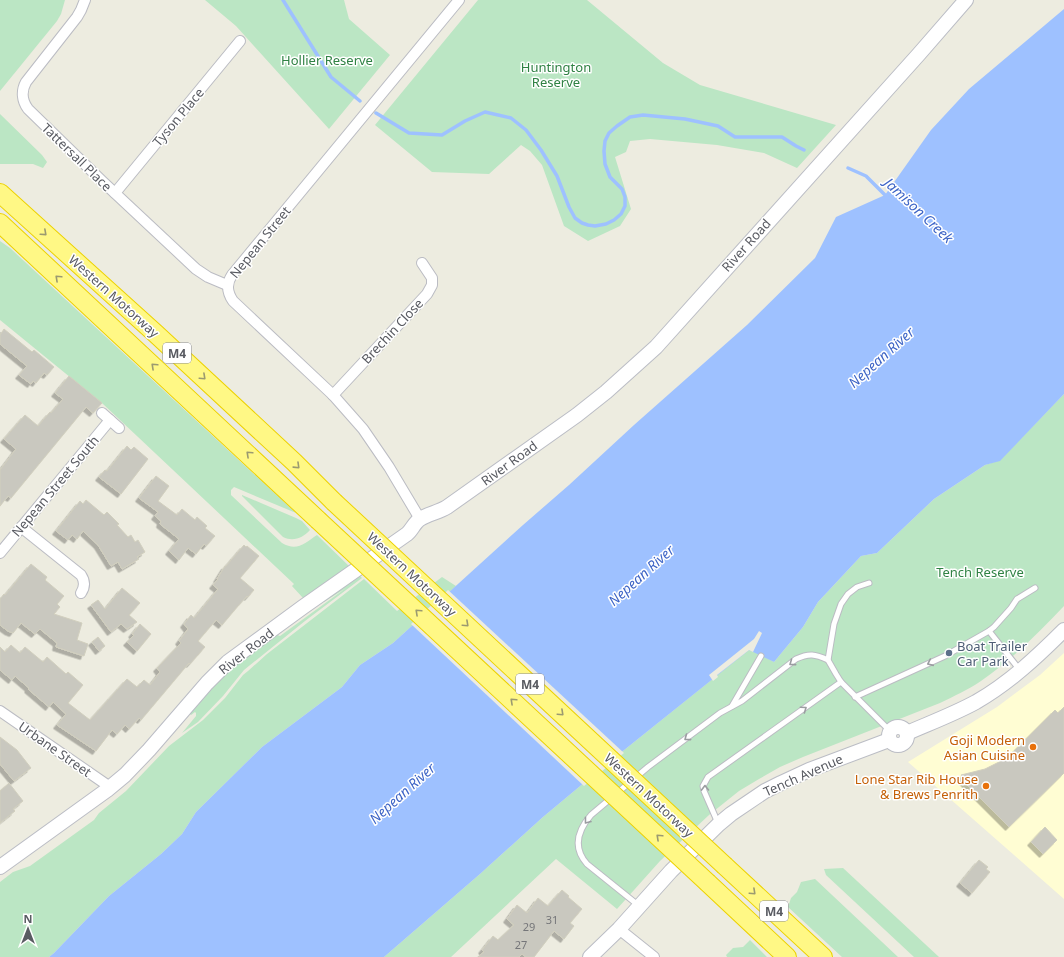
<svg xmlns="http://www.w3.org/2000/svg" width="1064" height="957" viewBox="0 0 1064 957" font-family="'Noto Sans',sans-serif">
  <defs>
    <filter id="shadow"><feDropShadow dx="-3.5" dy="3.5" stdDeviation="0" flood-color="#0004"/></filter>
  </defs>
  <rect width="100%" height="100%" fill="#edece0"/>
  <path fill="#fffdd3" d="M1064,653v246l-156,-137 89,-55 43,-32z"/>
  <g fill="#bbe6c4">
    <path d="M0,0h65l-4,14 -4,7 -57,70z"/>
    <path d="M205,0h139l5,19 41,36 -61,74 -93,-103z"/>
    <path d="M478,0h109l76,63 37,22 136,40 -39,43 -33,-15 -47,-8 -67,-6 -20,2 -4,11 -11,5 16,52 -11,17 -32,15 -24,-15 -22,-61 -12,-14 -9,-6 -32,29 -57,-2 -57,-47z"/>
    <path d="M0,114l42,41 5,7 -4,6 -10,-4h-33z"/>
    <path d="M0,241l10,7 286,265 -62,-26 -3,3v5l51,48c15,9 23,0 35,-8l32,31 -46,32 -11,-12 2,-2 -191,-180 -103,-84z"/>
    <path d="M1064,394v212c-26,27 -52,54 -83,75 -13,9 -27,15 -41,22l-137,54 -23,10 -21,12 -20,12 -30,24 -49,46 -43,48 -61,-50 -105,98h-67l96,-83 63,-57 60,-50 147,-118 24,13 29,-35 15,-25 43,-46 16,-3 57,-54 51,-34 15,-5z"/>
    <path d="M242,495l54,23 6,3 8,9c-7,8 -17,12 -27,7l-41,-41z"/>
    <path d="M360,576l2,2 -57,43 -61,49 -21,26 -25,26 -16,11 14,-17v-3l-1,-1 -4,3 -1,-1c20,-31 56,-58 85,-80l5,2 66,-48 -22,14v-1z"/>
    <path d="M442,577l14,9 -63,57 -33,22 -18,22 -80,60 -66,65 -14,22 -21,20 -52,42 -55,57 -5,4h-49v-75l13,-10 17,-6 64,-46 5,-7 27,-22 43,-45 34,-26 22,-22 18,-23 5,-4 19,-17 97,-75 33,32z"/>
    <path d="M843,868l96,89h-25l-88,-82 -2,-6z"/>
    <path d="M815,879l83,78h-56l-54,-50 3,-9 6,-6 4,-10z"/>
    <path d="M750,940l17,17h-40l-1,-2 7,-7 10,-1z"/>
  </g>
  <path fill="#9ec1ff" d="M1064,9v385l-64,67 -15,4 -51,34 -57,54 -16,3 -43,46 -15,25 -29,35 -25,-12 -146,117 -60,50 -63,57 -96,83h-335l5,-4 55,-57 52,-42 21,-20 14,-22 66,-65 80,-60 18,-22 33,-22 130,-118 46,-40 65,-60 113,-100 68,-67 21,-41 49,-22 46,-65 38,-41z"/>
  <g fill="#edece0">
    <path d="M448,590l176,163 -40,33 -173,-162z"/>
    <path d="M759,631l3,2 -9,19 -4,-2 -32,25 1,2 -5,4 -4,-6 45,-36z"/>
  </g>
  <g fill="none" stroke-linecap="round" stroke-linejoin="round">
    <g stroke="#9ec1ff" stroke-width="3.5">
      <path d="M283,0l48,77 29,24"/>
      <path d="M376,113l33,20 33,2 23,-14 20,-9 26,6 15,12 15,20 16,26 12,31 6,11 7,5 6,2 7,1 11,-2 8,-4 7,-6 4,-8v-9l-3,-8 -12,-12 -5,-13 -1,-13 1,-10 4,-8 8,-7 13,-9 13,-2 42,4 33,7 17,11h47l14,9 8,4"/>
      <path d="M848,168l18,8 22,22"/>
    </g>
  </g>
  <g fill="#c9c8bf" stroke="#d1cfbe" filter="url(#shadow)">
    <path d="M4,329l28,23 2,-2 20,17 -7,8 -3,-2 -8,10 -3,-2 -2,3 -12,-9 8,-9 -27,-22v-9z"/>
    <path d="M69,376l33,27 -9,10 -7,-6 -75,91 -3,-2 -8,10v-36l16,-21 -12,-10 21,-24 13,11 12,-14 1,1 12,-14 -8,-6z"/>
    <path d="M127,446l4,4 3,-3 14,12 -27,35 -22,-17 6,-7 2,1z"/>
    <path d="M156,476l13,10 -11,15 19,14 5,-6 13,11 2,-3 10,9 -2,2 10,8 -9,10 -2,-2 -8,10 -8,-6 -9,12 -10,-9 10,-12 -19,-15 1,-3 -6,-5 3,-4 -19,-14z"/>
    <path d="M86,500l18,15 3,-3 12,12 -2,1 11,12 3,-2 4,7 3,-2 7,12 -8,5 2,2 -17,10 -4,-7 -7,4 -13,-21 -15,-14 -6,8 -5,-4 -4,5 -12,-9 24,-30 3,3z"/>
    <path d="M244,545l2,2 1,-1 12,10 -19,22 14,12 -6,7 -1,-1 -9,10 -16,19 -6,-5 -18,21 7,6 -15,17 -1,-1 -48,57 -2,-2 -10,11 -4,-4 -8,9 -5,-4 -16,21 -39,-26 9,-11 -13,-12 -4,5 -21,-18 1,-1 -14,-12 -3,4 -12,-10v-23l5,5 6,-7 9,8 5,-6 18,15 4,-5 19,17 2,-2 15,13 -15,18 22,17 37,-41 10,8 7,-7 6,5 10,-13 -3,-4 24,-25 -2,-2 9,-12 -4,-5 7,-9 3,3 24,-29 -5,-4 5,-6h-1l8,-13h1z"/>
    <path d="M31,564l16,13 -2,3 19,16 -7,8 3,3 -6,7 28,9 -5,17 11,4 -4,12 -28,-9 1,-4 -17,-14 -5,5 -14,-11 -8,10 -5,-2 -8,-6v-26l4,-5 1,1z"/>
    <path d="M122,588l18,15 -11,12 8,7 -10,7 -6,-5 -10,8 -20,-27 7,-5 7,9z"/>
    <path d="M140,624l11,10 -14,17 -10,-9 7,-7 -2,-1z"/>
    <path d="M98,637l7,9 -6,5 -7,-9z"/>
    <path d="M1064,707v66l-55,54 -48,-48h3l-3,-4 24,-6 16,-8 13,-10 41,-41 3,3z"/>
    <path d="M0,737l17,13 14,18 -17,13 -14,-17z"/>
    <path d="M9,783l14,18 -10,8 2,2 -15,12v-32z"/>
    <path d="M1045,827l12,13 -14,14 -12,-12z"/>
    <path d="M979,860l9,7 -2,2 4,3 -18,21 -12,-10z"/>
    <path d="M562,890l7,6 -1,1 14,12 -12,14 4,3 -10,13 -10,-8 -20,26h-8l-4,-3 -3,3h-41l6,-5 -2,-2 11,-14 5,4 16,-15 -7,-6 10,-14 10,8 11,-15 10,8z"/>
  </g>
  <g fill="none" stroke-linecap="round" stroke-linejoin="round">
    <defs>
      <g id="lane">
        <path d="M869,583l-12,4 -9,7 -7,10 -7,20 -6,36 8,14 5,8 49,49"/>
        <path d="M989,631l30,38"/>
        <path d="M855,697l90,-41 44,-25 5,-4 17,-19 6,-9 18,-11"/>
        <path d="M732,706l29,-50"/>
        <path d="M718,823l-14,-32 -1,-5 5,-9 133,-95"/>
        <path d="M638,905l-51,-41c-15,-17 -9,-34 4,-49l57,-48 72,-54 22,-12 54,-42c13,-6 19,-5 32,1"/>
      </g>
      <g id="street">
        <path d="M85,0l-4,10 -4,7 -51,65c-5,9 -4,19 2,27l74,72 94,88 12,8 19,8"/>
        <path d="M115,193l125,-152"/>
        <path d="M333,395l94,-101 5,-9v-7l-10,-15"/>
        <path d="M102,413l17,15"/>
        <path d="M420,519l-31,-52 -26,-38 -30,-34 -100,-94c-6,-9 -7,-17 -1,-26l227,-275"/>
        <path d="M21,527l60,48c4,6 4,12 0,18"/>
        <path d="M0,553l110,-133"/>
        <path d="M0,711l110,76"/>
        <path d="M619,929l35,28"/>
      </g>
      <g id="secondary">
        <circle cx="898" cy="736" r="9"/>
        <path d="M907,733c23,-10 47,-19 69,-31 33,-19 61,-45 88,-72"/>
        <path d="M0,867l107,-77 18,-15 24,-25 58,-67 21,-21 75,-55 104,-73c5,-4 7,-11 13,-15 8,-5 19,-7 27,-12l130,-92 29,-23 50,-45 263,-293 47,-54"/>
        <path d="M590,957l29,-28 52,-58 48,-47 12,-10 34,-23 16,-8 28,-13 80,-30"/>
      </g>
      <g id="highway">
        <path d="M0,193l155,140 139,129 40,40"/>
        <path d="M0,223l318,297"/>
        <path d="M725,866l98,91"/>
        <path d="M708,883l79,74"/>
      </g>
    </defs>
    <use href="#lane" stroke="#bbbcc3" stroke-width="7"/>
    <use href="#street" stroke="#bbbcc3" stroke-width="12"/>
    <use href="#secondary" stroke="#bbbdc5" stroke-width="16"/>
    <use href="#highway" stroke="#edd200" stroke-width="20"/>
    <use href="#lane" stroke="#fff" stroke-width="5"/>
    <use href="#street" stroke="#fff" stroke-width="10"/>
    <use href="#secondary" stroke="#fff" stroke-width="14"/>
    <use href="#highway" stroke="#fff885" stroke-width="18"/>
    <defs>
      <g id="highway-bridge">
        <path d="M334,502l391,364"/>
        <path d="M318,520l390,363"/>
      </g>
    </defs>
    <use href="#highway-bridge" stroke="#edd200" stroke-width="20" stroke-linecap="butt"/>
    <use href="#highway-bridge" stroke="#fff885" stroke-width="18"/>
  </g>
  <defs><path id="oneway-chevron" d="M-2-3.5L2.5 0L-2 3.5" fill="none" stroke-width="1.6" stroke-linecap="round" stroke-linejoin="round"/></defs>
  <g stroke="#9b9a70">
    <use href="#oneway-chevron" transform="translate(44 233) rotate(42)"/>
    <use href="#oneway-chevron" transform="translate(58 278) rotate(-137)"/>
    <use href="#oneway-chevron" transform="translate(154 366) rotate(-137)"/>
    <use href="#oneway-chevron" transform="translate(203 377) rotate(43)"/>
    <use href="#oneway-chevron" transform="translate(249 454) rotate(-137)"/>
    <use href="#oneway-chevron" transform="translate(297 466) rotate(44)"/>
    <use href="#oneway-chevron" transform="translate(418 612) rotate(-137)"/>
    <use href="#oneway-chevron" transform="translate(466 624) rotate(43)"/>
    <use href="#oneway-chevron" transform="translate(513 701) rotate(-137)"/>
    <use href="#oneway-chevron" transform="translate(561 713) rotate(43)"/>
    <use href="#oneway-chevron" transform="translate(659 837) rotate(-137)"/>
    <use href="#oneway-chevron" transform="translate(753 892) rotate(43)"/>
  </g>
  <g stroke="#9b9da1">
    <use href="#oneway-chevron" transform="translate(792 663) rotate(144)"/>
    <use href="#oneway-chevron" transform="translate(930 663) rotate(156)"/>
    <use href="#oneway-chevron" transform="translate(804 709) rotate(-35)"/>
    <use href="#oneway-chevron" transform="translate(687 738) rotate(143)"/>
    <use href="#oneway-chevron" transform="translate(705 788) rotate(-91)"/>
    <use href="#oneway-chevron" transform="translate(587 821) rotate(128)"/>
  </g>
  <circle fill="#5c6f8a" stroke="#fff" stroke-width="1.5" cx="949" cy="653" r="4"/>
  <g fill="#e8710a" stroke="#fff" stroke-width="1.5">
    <circle cx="1033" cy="747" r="4"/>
    <circle cx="986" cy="786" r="4"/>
  </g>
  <g text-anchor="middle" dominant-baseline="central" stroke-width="3" stroke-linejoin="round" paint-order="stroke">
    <g font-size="11" fill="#757679">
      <text x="552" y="919">31</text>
      <text x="529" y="926">29</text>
      <text x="521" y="944">27</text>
    </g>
    <g fill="#fff" stroke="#8b8c91" stroke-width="1">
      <rect x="163" y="343" width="28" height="20" rx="3"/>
      <rect x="516" y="674" width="28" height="20" rx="3"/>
      <rect x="760" y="901" width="28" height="20" rx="3"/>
    </g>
    <g font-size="12" font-weight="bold" fill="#595b62">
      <text x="177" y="353">M4</text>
      <text x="530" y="684">M4</text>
      <text x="774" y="911">M4</text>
    </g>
    <g font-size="13" fill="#308244" stroke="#fff">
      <text x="327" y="60">Hollier Reserve</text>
      <text x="556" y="67">Huntington<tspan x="556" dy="15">Reserve</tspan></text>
      <text x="980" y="572">Tench Reserve</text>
    </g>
    <g font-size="13" fill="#595b62" stroke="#fff">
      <text transform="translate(178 117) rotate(-50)">Tyson Place</text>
      <text transform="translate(77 157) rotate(44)">Tattersall Place</text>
      <text transform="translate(260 242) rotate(-51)">Nepean Street</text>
      <text transform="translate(746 245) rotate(-48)">River Road</text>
      <text transform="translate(114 296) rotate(42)">Western Motorway</text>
      <text transform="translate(392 331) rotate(-47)">Brechin Close</text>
      <text transform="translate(509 463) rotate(-36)">River Road</text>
      <text transform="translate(55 486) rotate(-50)">Nepean Street South</text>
      <text transform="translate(412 574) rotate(43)">Western Motorway</text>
      <text transform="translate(246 651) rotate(-38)">River Road</text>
      <text transform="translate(55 749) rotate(35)">Urbane Street</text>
      <text transform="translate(803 775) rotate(-24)">Tench Avenue</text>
      <text transform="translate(649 795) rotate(43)">Western Motorway</text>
    </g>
    <g font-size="13" fill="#4e5e75" stroke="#fff" text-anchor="start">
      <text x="957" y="646">Boat Trailer<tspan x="957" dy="15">Car Park</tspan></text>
    </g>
    <g font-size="13" fill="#c56008" stroke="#fff" text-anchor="end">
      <text x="1025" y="740">Goji Modern<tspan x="1025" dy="15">Asian Cuisine</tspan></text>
      <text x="978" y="779">Lone Star Rib House<tspan x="978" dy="15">&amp; Brews Penrith</tspan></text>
    </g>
    <g font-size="14" font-style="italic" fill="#3d64c6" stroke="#fff">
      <text transform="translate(919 210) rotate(43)">Jamison Creek</text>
      <text transform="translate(881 357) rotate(-42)">Nepean River</text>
      <text transform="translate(641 575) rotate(-42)">Nepean River</text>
      <text transform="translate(402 793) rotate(-42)">Nepean River</text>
    </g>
  </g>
  <g transform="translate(28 929)" stroke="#ffffff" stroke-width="3" paint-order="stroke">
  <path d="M0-3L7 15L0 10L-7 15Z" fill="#595b62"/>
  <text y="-6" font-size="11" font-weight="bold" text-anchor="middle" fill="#595b62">N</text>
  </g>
</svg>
